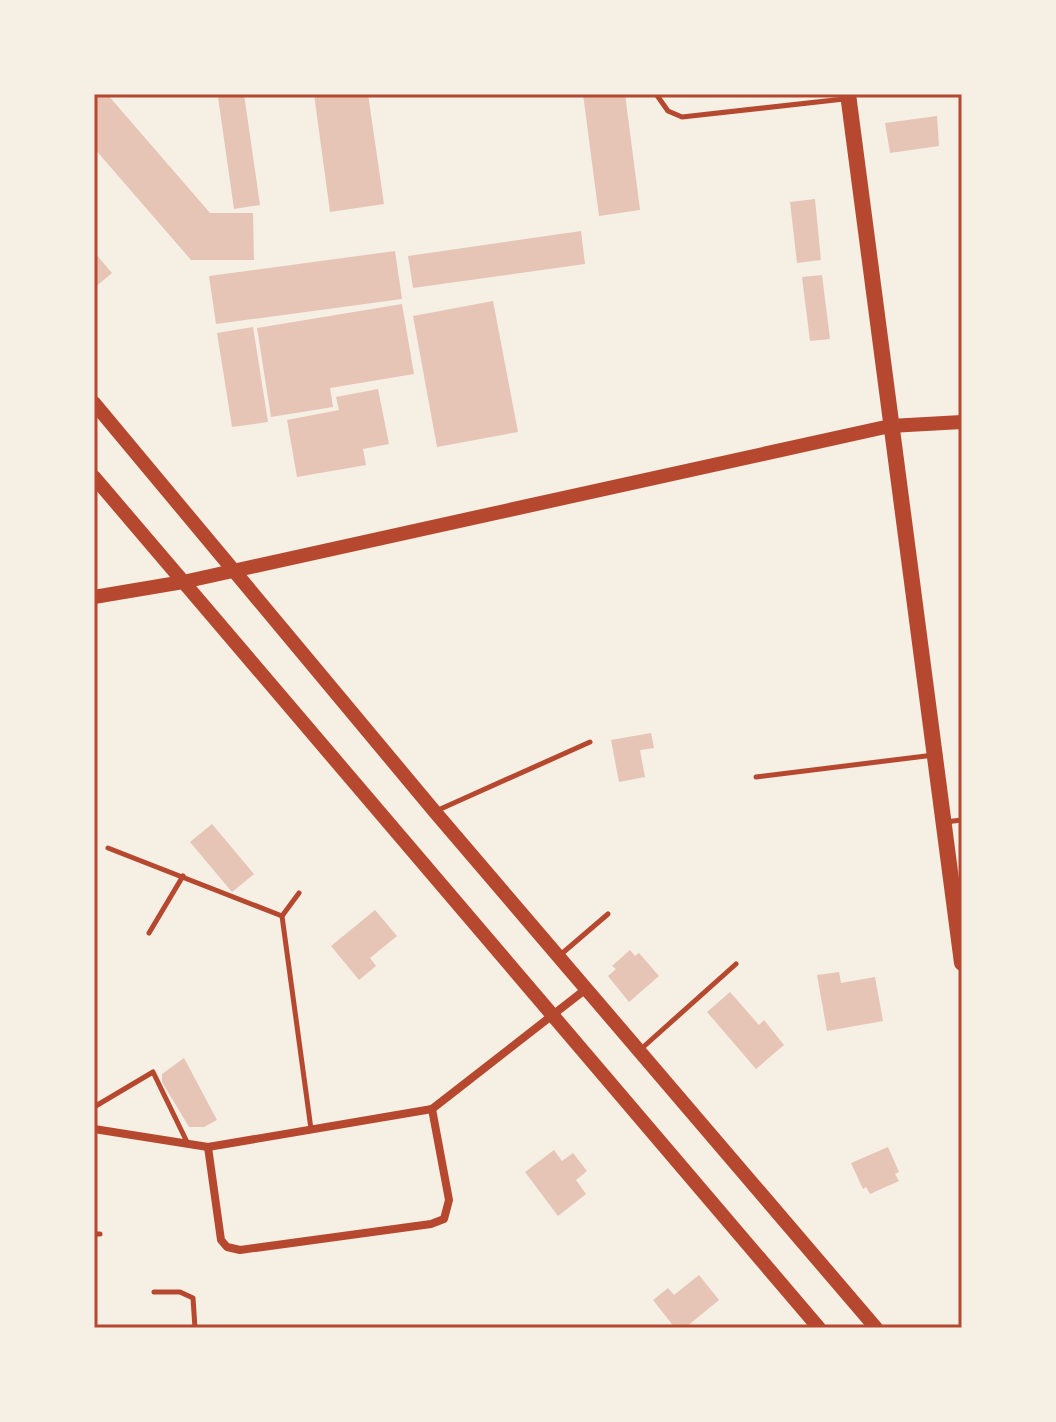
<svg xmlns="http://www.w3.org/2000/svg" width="1056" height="1422" viewBox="0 0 1056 1422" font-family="'Roboto Condensed',sans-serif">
  <rect width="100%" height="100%" fill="#f6efe4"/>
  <g fill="#e6c5b7">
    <path d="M94,94h13l103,119h43l1,47h-63l-97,-112z"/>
    <path d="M240,94h4l16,111 -26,4 -16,-112z"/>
    <path d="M314,94h54l16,110 -54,8z"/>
    <path d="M583,94h42l15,116 -41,6z"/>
    <path d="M937,116l2,30 -49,7 -5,-30z"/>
    <path d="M815,199l6,61 -24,3 -7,-61z"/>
    <path d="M581,231l4,33 -172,24 -5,-32z"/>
    <path d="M395,251l7,48 -186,25 -7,-48z"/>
    <path d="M94,252l18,21 -18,15z"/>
    <path d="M822,275l8,64 -20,2 -8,-64z"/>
    <path d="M493,301l25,131 -81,15 -24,-131z"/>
    <path d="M402,304l12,70 -84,14 3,19 -62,10 -14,-89z"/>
    <path d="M253,327l15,95 -36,5 -15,-94z"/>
    <path d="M378,389l11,55 -26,5 3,16 -69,12 -10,-57 52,-10 -3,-13z"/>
    <path d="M651,733l3,15 -14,2 5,27 -26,5 -8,-42z"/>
    <path d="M212,824l42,50 -22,18 -42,-50z"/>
    <path d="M375,910l22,26 -27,22 6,8 -17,14 -28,-34z"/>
    <path d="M630,950l5,6 4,-3 20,23 -30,26 -21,-26 8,-7 -4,-3z"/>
    <path d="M839,972l2,11 34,-6 8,44 -56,10 -10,-56z"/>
    <path d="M730,992l29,33 5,-5 20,25 -28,24 -49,-57z"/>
    <path d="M184,1058l33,62 -13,7h-15l-27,-45v-8z"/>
    <path d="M888,1147l11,25 -4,2 4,7 -29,13 -4,-7 -3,2 -12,-26z"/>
    <path d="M554,1150l8,11 11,-8 14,18 -11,9 10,14 -28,22 -33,-44z"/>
    <path d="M699,1275l20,25 -34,28h-10l-22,-28 15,-12 6,7z"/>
  </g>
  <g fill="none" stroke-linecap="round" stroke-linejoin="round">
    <g stroke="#b5482f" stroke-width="5">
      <path d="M656,94l12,17 14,6 162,-18"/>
      <path d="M756,777l178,-22"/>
      <path d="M436,811l154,-69"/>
      <path d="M945,822l17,-2"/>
      <path d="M108,848l174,68 29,213"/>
      <path d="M282,916l17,-23"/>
      <path d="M149,933l34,-57"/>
      <path d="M559,956l49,-42"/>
      <path d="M641,1049l95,-85"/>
      <path d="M94,1107l59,-35 34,70"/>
      <path d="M94,1234h6"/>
      <path d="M154,1292h26l13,6 2,30"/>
    </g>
    <g stroke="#b5482f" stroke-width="8">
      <path d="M94,1129l114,18 224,-38 154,-120"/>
      <path d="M208,1147l13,93 6,7 13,3 191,-26 13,-5 5,-19 -17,-91"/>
    </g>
    <g stroke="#b5482f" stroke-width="14">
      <path d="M94,403l341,409 441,516"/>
      <path d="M94,477l725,851"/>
      <path d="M94,597l89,-15 707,-156 72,-4"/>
    </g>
    <path stroke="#b5482f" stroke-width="16" d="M848,94l114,869"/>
  </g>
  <rect width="1056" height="1422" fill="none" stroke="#f6efe4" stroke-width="192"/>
  <rect x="96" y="96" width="864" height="1230" fill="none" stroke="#b5482f" stroke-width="3"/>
</svg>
